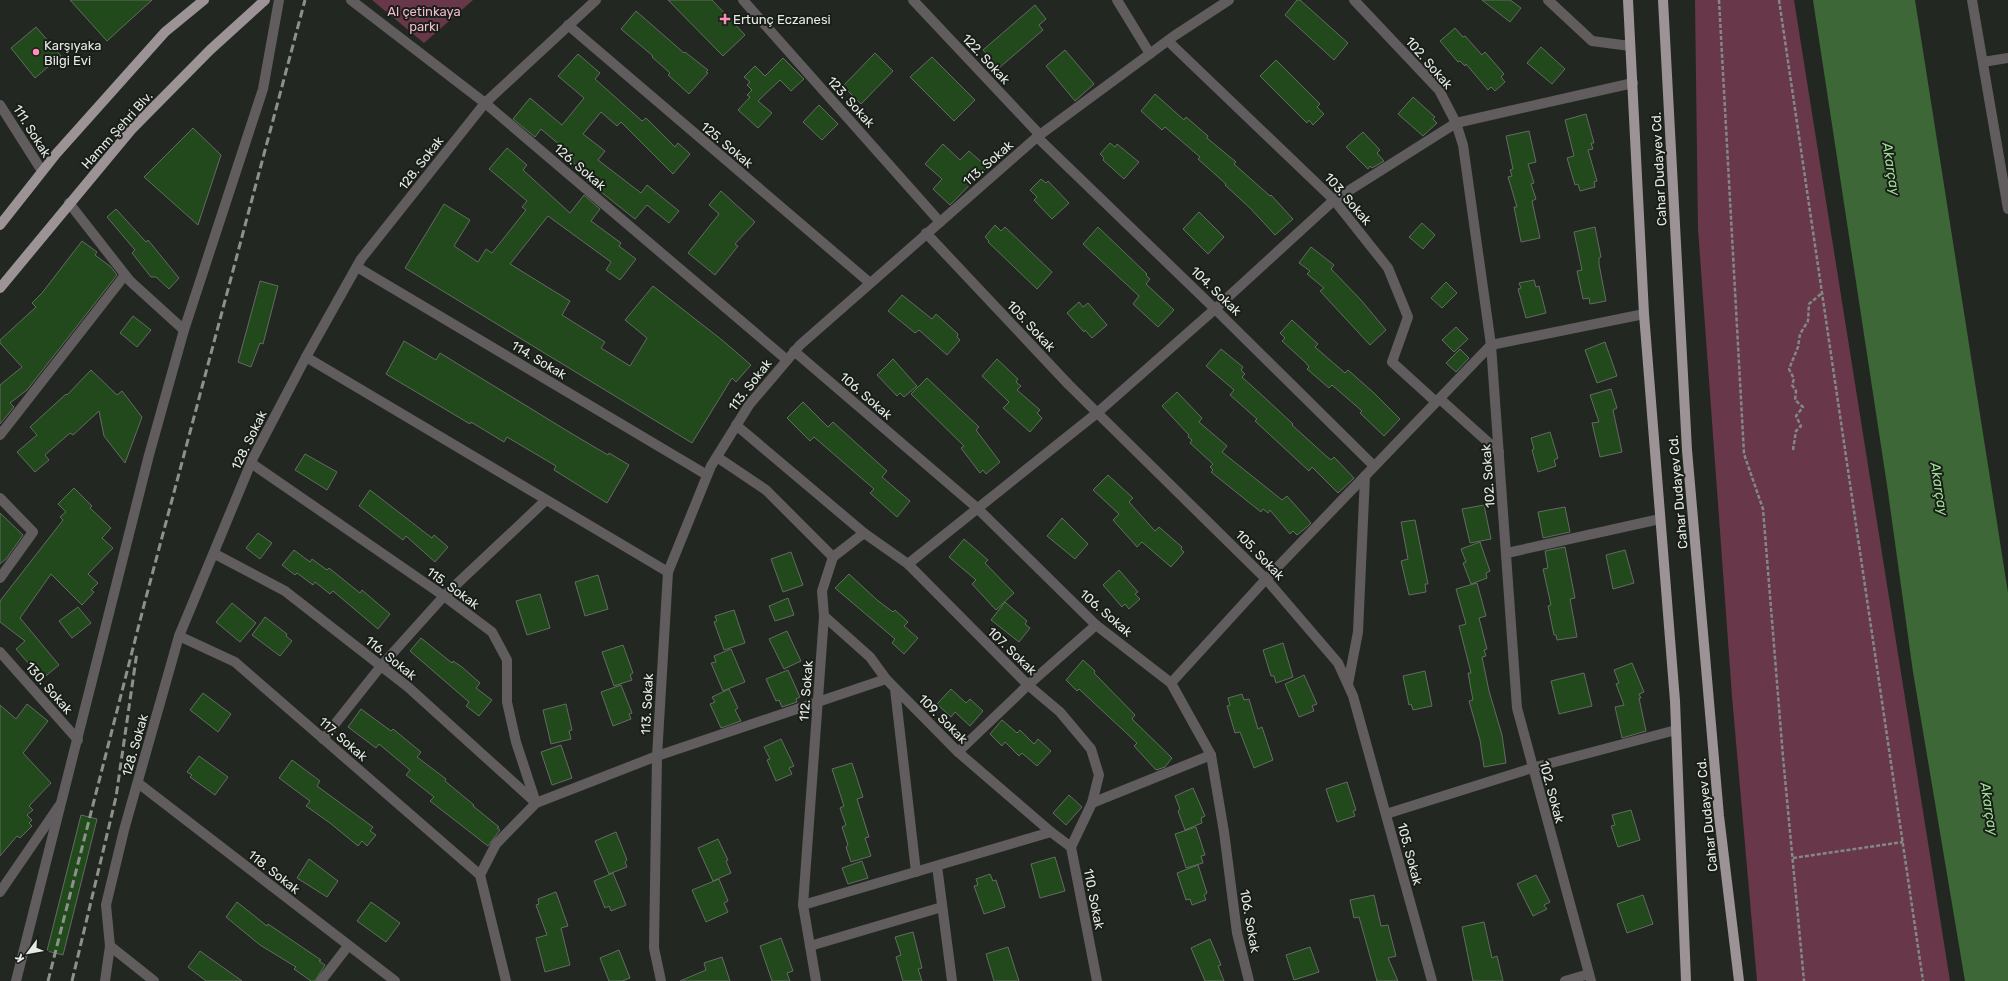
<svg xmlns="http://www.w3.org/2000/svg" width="2008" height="981" viewBox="0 0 2008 981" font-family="Rubik,sans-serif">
  <rect width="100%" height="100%" fill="#222821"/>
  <g fill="#68374a">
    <path d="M372,0h101l-49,43z"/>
    <path d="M1695,0h99l156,981h-193l-25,-285 -34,-467z"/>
  </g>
  <path fill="#3e6738" d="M1813,0h102l93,593v388h-43l-52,-309 -26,-187z"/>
  <g fill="#21491b" stroke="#646b63">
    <path d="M70,0h82l-45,41z"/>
    <path d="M668,0h44l33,35 -22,21z"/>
    <path d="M1297,0h3l48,43 -14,17 -49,-45z"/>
    <path d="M1482,0h28l11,8 -11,14z"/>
    <path d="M1035,5l11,14 -7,6 4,5 -44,38 -16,-18z"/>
    <path d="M636,11l48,42 1,-1 23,18 -2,2 2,1 -19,21 -21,-19 2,-2 -18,-16 1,-1 -32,-27z"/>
    <path d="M36,27l25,29 -26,22 -24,-30z"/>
    <path d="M1455,28l8,9 2,-1 17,19 3,-3 19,22 -3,3 4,5 -10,9 -4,-4 -3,3 -22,-26 -1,2 -5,-5 -2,1 -18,-21z"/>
    <path d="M1541,47l24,22 -13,15 -25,-21z"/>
    <path d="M1065,50l29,34 -19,17 -29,-35z"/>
    <path d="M875,53l18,18 -32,33 -18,-18z"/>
    <path d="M578,54l22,19 -5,6 47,42 4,-3 29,29 3,-4 12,11 -17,20 -52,-52 -4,4 -16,-14 -18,22 22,17 -7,9 43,33 6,-8 32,26 -10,12 -22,-18 -12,14 -49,-39 3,-5 -18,-14 3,-4 -33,-28 -6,8 -22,-18 17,-21 32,27 22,-27 -26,-22z"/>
    <path d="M932,57l43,43 -21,21 -44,-44z"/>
    <path d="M783,58l21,21 -13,12 -11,-11 -22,21 14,12 -14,15 -20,-18 12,-13 -3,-2 5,-5 -5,-5 3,-3 -6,-5 11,-11 10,10z"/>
    <path d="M1276,60l44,44 -3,3 7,7 -11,11 -4,-5 -2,3 -47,-47z"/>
    <path d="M1155,94l29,26 2,-3 22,19 -1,2 29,24 -2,2 36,32 1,-1 22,24 -18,16 -25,-27 -25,-23 1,-1 -28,-25 2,-2 -35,-30 -3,3 -21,-19z"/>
    <path d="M1413,97l22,20 -2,2 4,4 -14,13 -25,-22z"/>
    <path d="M819,105l19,19 -16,16 -19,-18z"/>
    <path d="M1586,114l8,29h-3l2,6 -5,1 9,31 -3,1 1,5 -15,4 -2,-7 -3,1 -8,-27 7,-2 -9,-36z"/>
    <path d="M193,128l28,27 -23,70 -54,-48z"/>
    <path d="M1529,131l7,31 -8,2 6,19 -3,1 5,15 -4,2 8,37 -19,4 -7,-35h3l-9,-30 4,-1 -2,-6 3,-1 -7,-33z"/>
    <path d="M1363,132l17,18 -3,3 7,8 -12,7 -2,-2 -2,3 -22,-22z"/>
    <path d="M1110,143l5,4 2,-3 22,18 -15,17 -21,-19 1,-2 -4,-4z"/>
    <path d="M943,144l17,16 9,-9 18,16 -37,38 -17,-16 9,-10 -17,-15z"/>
    <path d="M507,148l20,17 -4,5 47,43 14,-18 16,14 -9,12 30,22 -2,3 17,13 -16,21 -14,-10 5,-8 -63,-46 -38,48 60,37 -8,14 43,27 -4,6 29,18 17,-28 -22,-18 28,-34 69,54 29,25 -15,17 -4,-4 -40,65 -287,-175 39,-64 26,16 -16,26 24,16 8,-13 6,4 34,-43 -4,-3 5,-6 -38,-32z"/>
    <path d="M1041,179l5,4 2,-2 21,22 -17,16 -18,-19 3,-3 -7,-7z"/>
    <path d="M721,191l34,31 -20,22 3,2 -23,29 -27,-22 31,-39 -10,-9z"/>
    <path d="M116,209l30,33 2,-2 31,38 -10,11 -13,-12h-5l-19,-24 3,-3 -28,-33z"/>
    <path d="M1199,212l25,25 -16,17 -25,-25z"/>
    <path d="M1422,223l13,12 -12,14 -14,-12z"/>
    <path d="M995,225l6,6 4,-4 47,45 -15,17 -49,-47 1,-1 -4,-4z"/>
    <path d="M1098,227l49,47 -1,1 4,4 -4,5 28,26 -16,17 -25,-23 6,-8 -56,-52z"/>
    <path d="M1595,227l6,30 -2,1v6l7,37 -16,3 -1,-6 -6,1 -6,-28 5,-1 -8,-38z"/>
    <path d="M82,241l15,11 -2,3 16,12 6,8 -90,115 -17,13 4,4 -14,17v-39l22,-18 -22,-24v-3l36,-33 -4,-4 10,-10z"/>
    <path d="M1311,247l23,18 -3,4 30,31 25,30 -16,15 -50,-54 4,-3 -17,-14 3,-3 -11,-8z"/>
    <path d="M1534,280l2,7 3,-1 7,27 -20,5 -8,-29 3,-1 -2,-5z"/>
    <path d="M260,281l18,5 -15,58 -3,-1 -9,24 -13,-5z"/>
    <path d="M1446,282l11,11 -15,15 -11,-10z"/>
    <path d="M902,295l30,24 4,-5 22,20 -1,3 3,3 -13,15 -28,-25 -4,3 -27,-22z"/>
    <path d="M1079,302l4,5 5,-4 19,22 -15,13 -7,-8 -1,2 -17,-19z"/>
    <path d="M133,316l18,14 -14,17 -17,-14z"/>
    <path d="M1292,320l26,24 -3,3 30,26 3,-3 26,23 26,26 -16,17 -24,-23 2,-2 -30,-26 -3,3 -22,-19 2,-2 -4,-5 -23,-21 3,-3 -5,-5z"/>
    <path d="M1456,327l12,12 -14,13 -12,-12z"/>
    <path d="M404,341l32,19 4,-7 134,82 34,20 1,-2 20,12 -22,38 -53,-33 2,-4 -49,-29 -3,5 -33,-20 -1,2 -84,-50z"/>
    <path d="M1605,342l12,34 -20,7 -12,-33z"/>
    <path d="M1221,349l22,18 -2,3 4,4 -3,3 23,21 28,26 -1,1 34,31 5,4 3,-3 20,21 -16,15 -26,-26 -3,4 -54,-50 2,-2 -27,-24 4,-5 -28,-24z"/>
    <path d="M1460,349l9,9 -13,14 -10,-9z"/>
    <path d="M893,359l24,27 -13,11 -4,-4 -3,3 -20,-21z"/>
    <path d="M997,359l21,20 -2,3 5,4 -4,4 23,20 -3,3 5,5 -12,14 -27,-24 6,-6 -27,-26z"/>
    <path d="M91,370l26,25 5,-4 20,26 -17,46 -21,-27 -5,-25 -26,24 -3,-2 -25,22 4,5 -14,12 -18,-20 20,-17 -7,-8 36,-33 1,1z"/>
    <path d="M927,378l52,49 -3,3 24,32 -14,12 -3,-4 -3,3 -19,-25 3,-2 -53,-52z"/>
    <path d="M1611,389l6,19 -4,2 9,42 -22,5 -8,-34 7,-1 -9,-27z"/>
    <path d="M1177,392l25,26 -3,4 28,24 -5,6 60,48 5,-4 24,27 -3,3 -11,9 -4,-4 -3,3 -20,-24 -2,3 -5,-4 -2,3 -50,-40 2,-2 -3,-3 3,-3 -23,-21 2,-3 -4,-3 1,-2 -27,-29z"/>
    <path d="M803,402l25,25 5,-5 54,49 -5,6 28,24 -13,16 -27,-24 4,-4 -60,-52 -4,4 -23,-23z"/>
    <path d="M1550,432l8,26 -4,2 2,6 -18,6 -6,-22 2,-1 -3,-11z"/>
    <path d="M305,454l32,18 -10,18 -32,-20z"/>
    <path d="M1108,475l25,23 -4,4 26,29 4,-4 23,20 -1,2 3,3 -13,15 -29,-25 -5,5 -24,-27 6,-6 -26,-24z"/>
    <path d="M74,488l18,18 -2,2 21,20 -9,10 11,10 -25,26 10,9 -7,7 3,2 -12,13 -31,-31 -31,44 39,47 -17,14 -26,-30 9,-8 -25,-19v-21l63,-81 -3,-3 6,-5 -8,-8z"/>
    <path d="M370,490l62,48 2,-3 14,12 -13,15 -29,-26 -3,4 -44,-34z"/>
    <path d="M1484,505l7,34 -21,4 -8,-34z"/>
    <path d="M1565,507l5,25 -27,6 -5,-26z"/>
    <path d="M0,513l23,22 -17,24 -6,5z"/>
    <path d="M1062,518l26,26 -13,15 -28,-23z"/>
    <path d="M1415,520l13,64h-3l1,8 -17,3 -8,-34 7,-2 -7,-37z"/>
    <path d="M258,533l14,10 -12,16 -14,-11z"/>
    <path d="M964,539l24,21 -3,3 29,30 -18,17 -24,-26 4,-4 -27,-23z"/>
    <path d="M1480,542l10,29 -4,2 1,5 -16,6 -8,-21 3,-1 -5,-13z"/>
    <path d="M1565,547l10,51 -5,1 7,38 -20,3 -1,-5h-2l-6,-29 3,-1 -8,-36 5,-1 -3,-17z"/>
    <path d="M294,550l16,12 2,-3 15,11 2,-2 31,25 2,-3 28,24 -12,15 -45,-38 -3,3 -15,-12 -2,3 -16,-12 -2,2 -13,-10z"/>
    <path d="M1625,550l9,33 -21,6 -7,-34z"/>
    <path d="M791,552l12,33 -20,7 -12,-33z"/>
    <path d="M1119,570l19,22 -3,2 5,5 -11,10 -4,-5 -3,3 -19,-22z"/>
    <path d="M849,574l28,26 16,12 2,-2 13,12 -4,4 14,12 -14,16 -12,-11 3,-4 -60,-51z"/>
    <path d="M598,575l10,34 -23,7 -10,-34z"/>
    <path d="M1477,583l9,33 -7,2 8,31 -3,1 2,6 -4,1 7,34 13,44 4,28 -22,4 -4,-27 -11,-39 4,-1 -5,-27h3l-12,-47 7,-2 -10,-35z"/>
    <path d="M540,594l10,34 -23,7 -11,-34z"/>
    <path d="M788,598l6,17 -19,6 -6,-15z"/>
    <path d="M1005,602l22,19 -2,3 5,4 -11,14 -28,-22z"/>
    <path d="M232,603l24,20 -16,19 -24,-20z"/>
    <path d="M78,607l13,16 -19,15 -13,-17z"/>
    <path d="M734,610l11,33 -21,7 -10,-28 3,-1 -2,-5z"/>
    <path d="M265,617l22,17 -1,2 6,5 -12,15 -28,-21z"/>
    <path d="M787,631l14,30 -17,8 -15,-30z"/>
    <path d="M421,638l31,25 1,-2 9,6 18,16 -4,5 16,12 -13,16 -13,-10 3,-4 -59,-51z"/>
    <path d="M1283,643l10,34 -17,6 -2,-7h-3l-8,-26z"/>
    <path d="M623,645l10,28 -3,2 2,5 -18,6 -12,-34z"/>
    <path d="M731,649l14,33 -22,9 -12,-28 5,-1 -2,-6z"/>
    <path d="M1083,660l12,11 -1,2 41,42 -3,4 40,39 -7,9 -9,3 -22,-24 3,-3 -58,-54 -2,2 -11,-11z"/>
    <path d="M1632,663l12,29 -5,2 2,4h-2l7,33 -24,7 -7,-31 9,-2 -8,-21 3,-1 -5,-13z"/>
    <path d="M788,670l12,27 -4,2 1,3 -15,5 -3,-7 -3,1 -10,-22z"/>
    <path d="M1425,671l7,35 -19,4 -2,-6 -2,1 -6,-29z"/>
    <path d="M1584,673l8,33 -33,8 -8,-33z"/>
    <path d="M1304,675l13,29 -5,2 2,5 -15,6 -14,-33z"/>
    <path d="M621,685l11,28 -3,1 2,5 -18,7 -12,-34z"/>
    <path d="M729,689l9,19 -3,2 6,11 -20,7 -11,-24 5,-2 -3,-5z"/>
    <path d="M951,689l15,14 4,-4 13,12 -13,15 -15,-14 -4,5 -14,-13z"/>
    <path d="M203,693l28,21 -13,18 -28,-22z"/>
    <path d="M1242,694l2,6 5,-1 9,30 4,-2 11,33 -19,8 -14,-36 -5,1 -8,-27 3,-1 -2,-7z"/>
    <path d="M27,704l21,17 -25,32 28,30 -22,23 4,4 -6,5 5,5 -3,3 3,3 -12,12 -3,-2 -17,20v-151l16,14z"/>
    <path d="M566,704l6,26 -3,1 2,8 -20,5 -8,-34z"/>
    <path d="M361,709l30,22 2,-2 28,23 -4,5 29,22 -1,2 29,24 -1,1 26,21 -2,1 3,2 -12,16 -58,-45 4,-4 -28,-22 4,-5 -31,-26 -3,4 -28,-21z"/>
    <path d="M1002,720l15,13 3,-3 14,14 4,-5 13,12 -14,15 -15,-13 -3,3 -14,-14 -3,4 -12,-12z"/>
    <path d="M781,739l13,27 -5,2 3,6 -16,7 -9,-21 3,-1 -6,-12z"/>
    <path d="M561,745l11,33 -20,7 -11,-33z"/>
    <path d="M199,756l29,21 -13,18 -25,-18 2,-2 -5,-3z"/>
    <path d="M292,760l28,21 -3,5 56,41 -3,4 6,4 -9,11 -5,-5 -4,5 -28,-23 -24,-17 4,-5 -31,-23z"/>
    <path d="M852,763l11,34 -6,2 12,38 -4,1 6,18 -20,6 -5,-15 2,-2 -6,-18 4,-2 -6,-17 4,-2 -12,-37z"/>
    <path d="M1347,782l9,28 -3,1 2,5 -18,6 -11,-33z"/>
    <path d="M1193,788l12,28 -4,2 1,5 -17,7 -7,-19 2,-2 -5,-13z"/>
    <path d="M1069,795l13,12 -16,18 -13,-12z"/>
    <path d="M1631,810l9,30 -22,7 -7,-21 4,-1 -3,-10z"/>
    <path d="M81,815l16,4 -34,136 -16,-4z"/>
    <path d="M1196,827l9,28 -4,1 2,7 -17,5 -11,-34z"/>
    <path d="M616,832l11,28 -2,2 2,5 -18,7 -14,-33z"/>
    <path d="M718,839l10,21 -2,1 5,12 -18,8 -15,-33z"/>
    <path d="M1055,857l10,34 -25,7 -9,-34z"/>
    <path d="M309,859l29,22 -11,16 -30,-19z"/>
    <path d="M862,861l6,17 -20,6 -6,-16z"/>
    <path d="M1198,865l9,28 -3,2 2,5 -14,5 -2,-6 -4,1 -9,-27z"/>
    <path d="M613,873l13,32 -15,6 -2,-5 -4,2 -11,-27z"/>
    <path d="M990,874l3,7 3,-1 9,27 -21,7 -10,-28 4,-1 -2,-6z"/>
    <path d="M1536,875l14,27 -6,3 3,4 -14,7 -16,-32z"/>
    <path d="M719,879l9,22 -4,2 4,9 -22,10 -14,-32z"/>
    <path d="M556,892l12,34 -7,2 9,37 -25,7 -9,-34 11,-3 -11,-30 3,-1 -1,-5z"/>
    <path d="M1374,895l7,31 7,-1 8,31 -8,2 10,23h-21l-18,-64 -5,1 -4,-18z"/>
    <path d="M1643,895l10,29 -26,9 -10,-29z"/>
    <path d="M237,902l30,24 1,-2 53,36 -2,1 6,4 -10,16h-4l-17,-12 2,-2 -36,-22 -34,-28z"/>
    <path d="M371,902l29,21 -14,19 -29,-21z"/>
    <path d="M1484,922l8,36 5,-2 6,25h-30l-11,-54z"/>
    <path d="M913,932l9,36 -4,1 4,12h-19l-7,-24 5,-2 -6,-18z"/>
    <path d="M781,938l12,33 -6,2 3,8h-18l-12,-35z"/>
    <path d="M1210,939l11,26 -3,1 6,15h-19l-14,-33z"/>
    <path d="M1008,947l11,34h-25l-8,-27z"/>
    <path d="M1310,947l9,25 -25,8 -8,-25z"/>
    <path d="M619,950l11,28 -8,3h-13l-9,-23z"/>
    <path d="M200,951l42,30h-36l-18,-14z"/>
    <path d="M722,957l8,24h-50l26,-11 -2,-7z"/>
  </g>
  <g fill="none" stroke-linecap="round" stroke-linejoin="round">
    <g stroke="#838882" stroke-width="2.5" stroke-dasharray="4 2" stroke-linecap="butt">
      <path d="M1719,0l25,454 19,55 20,248 21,224"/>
      <path d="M1779,0l144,981"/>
      <path d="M1793,450l3,-19 5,-5 -5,-10 7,-9 -8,-7 1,-9 -4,-6 2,-6 -5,-10 9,-22 2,-13 8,-13 1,-17 13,-11"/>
      <path d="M1793,858l110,-16"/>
    </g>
    <g stroke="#615c5e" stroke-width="10">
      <path d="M351,0l134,103 302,257"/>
      <path d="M743,0l197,222"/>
      <path d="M913,0l127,135"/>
      <path d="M1117,0l33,54"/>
      <path d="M1354,0l85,90 17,33 7,22 28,200 26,363 74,273"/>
      <path d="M1548,0l44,41 38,5"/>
      <path d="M1972,0l36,209"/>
      <path d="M568,25l302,258"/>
      <path d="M1168,41l166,159 54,68 20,49 -16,45 44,40"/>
      <path d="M1983,62l25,-4"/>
      <path d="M0,105l42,66"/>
      <path d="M1037,137l178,172 159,157"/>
      <path d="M69,203l61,78 54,49"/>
      <path d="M926,233l143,152 197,194 72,84 15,33 79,285"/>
      <path d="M357,267l350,208"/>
      <path d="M794,351l182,156 120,118 75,58 40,72 13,77 13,101 12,48"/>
      <path d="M306,357l362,215"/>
      <path d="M1440,399l59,53"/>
      <path d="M736,425l128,108"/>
      <path d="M0,435l125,-160"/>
      <path d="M717,457l49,33 67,67"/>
      <path d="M251,463l193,133 48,36 15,28v42l9,40 20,61"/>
      <path d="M0,498l33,34 -33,46"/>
      <path d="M1507,553l153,-34"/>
      <path d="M215,554l70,37 123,96 127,115"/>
      <path d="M833,557l31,-24 44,31 120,121 32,27 31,37 8,26 -7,28 -21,44"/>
      <path d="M908,564l189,-151 118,-104 119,-109 122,-77 177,-40"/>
      <path d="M824,616l46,41 16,22 72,73 93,80 20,15 26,134"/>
      <path d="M179,636l56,26 245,213"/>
      <path d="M0,652l78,88"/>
      <path d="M1171,683l95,-104 225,-234 153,-31"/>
      <path d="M1348,684l10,-52 7,-156"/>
      <path d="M895,689l21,183"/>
      <path d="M323,739l58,-73 63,-70 102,-96"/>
      <path d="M958,752l70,-67 68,-60"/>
      <path d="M138,783l257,198"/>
      <path d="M1092,803l119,-48"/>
      <path d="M1386,814l146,-46 144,-38"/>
      <path d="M937,866l15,115"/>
      <path d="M0,892l59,-86"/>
      <path d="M803,905l248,-73"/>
      <path d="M110,946l44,35"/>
      <path d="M810,946l132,-39"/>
      <path d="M16,981l133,-526 35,-125 79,-241 16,-89"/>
      <path d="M105,981l5,-35 -4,-41 18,-75 55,-194 74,-178 53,-101 55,-98 124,-156 111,-103"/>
      <path d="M321,981l27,-35"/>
      <path d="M506,981l-26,-106 16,-31 40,-41 121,-47 229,-77"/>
      <path d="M661,981l-7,-33 3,-192 11,-184 43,-106 38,-61 51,-60 237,-208 137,-101 55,-36"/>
      <path d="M816,981l-13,-76 21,-289 -2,-25 11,-34"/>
      <path d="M1565,981l24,-7"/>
    </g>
    <g stroke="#9c9396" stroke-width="10">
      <path d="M1628,0l16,314 31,387 11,280"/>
      <path d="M1663,0l24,450 32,366 20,165"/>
      <path d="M0,225l56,-71 109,-122 39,-32"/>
      <path d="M0,288l131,-158 79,-80 55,-50"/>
    </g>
    <g stroke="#8c918c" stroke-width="3" stroke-dasharray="8 4" stroke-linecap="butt">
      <path d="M48,981l96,-376 161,-605"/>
      <path d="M72,981l44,-184 21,-145"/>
    </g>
  </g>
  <g fill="#ff8eb9" stroke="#191e18" stroke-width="1.5">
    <path d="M723 13h4v4h4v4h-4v4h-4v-4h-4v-4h4z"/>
    <circle cx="36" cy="52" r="4"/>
  </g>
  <g text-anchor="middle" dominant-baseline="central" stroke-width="4" stroke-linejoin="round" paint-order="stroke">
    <g font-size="13" fill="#f4bace" stroke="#191e18">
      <text x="424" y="11">Al çetinkaya<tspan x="424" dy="15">parkı</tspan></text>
    </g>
    <g font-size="13" fill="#e6eae6" stroke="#191e18" text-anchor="start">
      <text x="733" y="19">Ertunç Eczanesi</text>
      <text x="44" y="45">Karşıyaka<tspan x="44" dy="15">Bilgi Evi</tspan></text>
    </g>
    <g font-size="13" fill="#e6eae6" stroke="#191e18">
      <text transform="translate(986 59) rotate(47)">122. Sokak</text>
      <text transform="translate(1429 63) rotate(49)">102. Sokak</text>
      <text transform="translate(851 102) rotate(48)">123. Sokak</text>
      <text transform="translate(117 130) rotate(-48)">Hamm Şehri Blv.</text>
      <text transform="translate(32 131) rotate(58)">111. Sokak</text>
      <text transform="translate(727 145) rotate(40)">125. Sokak</text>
      <text transform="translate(421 163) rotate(-52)">128. Sokak</text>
      <text transform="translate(988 163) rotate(-41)">113. Sokak</text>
      <text transform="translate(580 167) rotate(41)">126. Sokak</text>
      <text transform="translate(1659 169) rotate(-93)">Cahar Dudayev Cd.</text>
      <text transform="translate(1348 199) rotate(49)">103. Sokak</text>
      <text transform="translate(1216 291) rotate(44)">104. Sokak</text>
      <text transform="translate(1031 326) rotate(47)">105. Sokak</text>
      <text transform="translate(539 360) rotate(31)">114. Sokak</text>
      <text transform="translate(750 385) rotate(-52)">113. Sokak</text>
      <text transform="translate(866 396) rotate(41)">106. Sokak</text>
      <text transform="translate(249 440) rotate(-64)">128. Sokak</text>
      <text transform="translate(1488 476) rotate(-94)">102. Sokak</text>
      <text transform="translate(1678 492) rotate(-95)">Cahar Dudayev Cd.</text>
      <text transform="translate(1260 555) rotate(46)">105. Sokak</text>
      <text transform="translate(453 588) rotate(36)">115. Sokak</text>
      <text transform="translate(1106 613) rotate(41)">106. Sokak</text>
      <text transform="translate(1012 651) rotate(44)">107. Sokak</text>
      <text transform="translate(391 658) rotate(39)">116. Sokak</text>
      <text transform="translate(49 688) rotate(49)">130. Sokak</text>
      <text transform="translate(806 691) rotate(-86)">112. Sokak</text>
      <text transform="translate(647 704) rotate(-87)">113. Sokak</text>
      <text transform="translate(943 719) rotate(45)">109. Sokak</text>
      <text transform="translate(343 739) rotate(41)">117. Sokak</text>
      <text transform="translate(135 745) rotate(-74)">128. Sokak</text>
      <text transform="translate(1552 792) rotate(75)">102. Sokak</text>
      <text transform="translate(1707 815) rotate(-96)">Cahar Dudayev Cd.</text>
      <text transform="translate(1410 854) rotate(75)">105. Sokak</text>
      <text transform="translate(274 872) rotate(38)">118. Sokak</text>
      <text transform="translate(1094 899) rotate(79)">110. Sokak</text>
      <text transform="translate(1250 921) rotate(80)">106. Sokak</text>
    </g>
    <g font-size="14" font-style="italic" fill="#a0df96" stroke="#191e18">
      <text transform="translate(1891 169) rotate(81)">Akarçay</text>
      <text transform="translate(1939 489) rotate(81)">Akarçay</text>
      <text transform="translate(1989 809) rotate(81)">Akarçay</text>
    </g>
  </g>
  <g transform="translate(28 953) rotate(238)" stroke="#191e18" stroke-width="3" paint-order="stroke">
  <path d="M0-3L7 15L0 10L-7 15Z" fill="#e6eae6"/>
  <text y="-6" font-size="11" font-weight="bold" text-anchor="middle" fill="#e6eae6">K</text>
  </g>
</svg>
